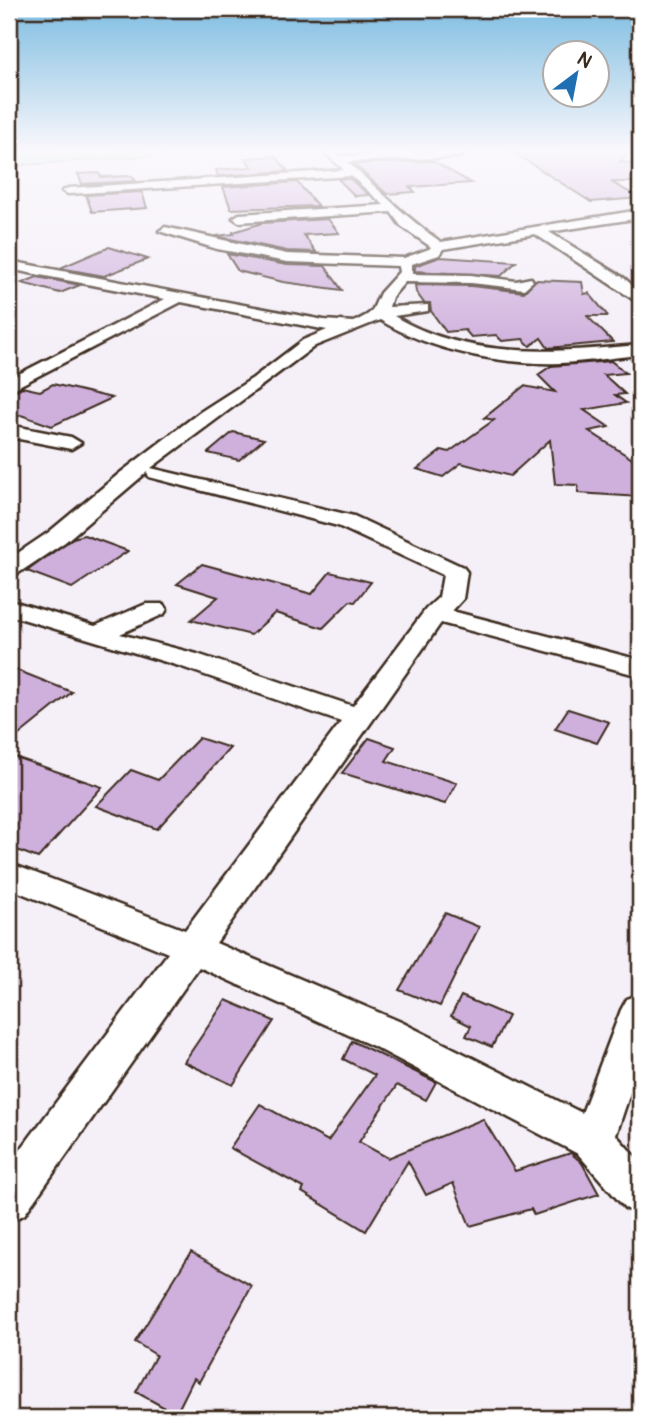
<svg xmlns="http://www.w3.org/2000/svg" width="649" height="1427" viewBox="0 0 649 1427" font-family="Pangolin,sans-serif">
  <rect width="100%" height="100%" fill="#f5eff8"/>
  <filter id="ink" filterUnits="userSpaceOnUse"><feTurbulence type="fractalNoise" baseFrequency=".0143" numOctaves="2"/><feDisplacementMap in="SourceGraphic" scale="14" xChannelSelector="R" yChannelSelector="G"/><feConvolveMatrix kernelMatrix="1 2 1 2 8 2 1 2 1" color-interpolation-filters="sRGB"/></filter>
  <g filter="url(#ink)">
    <path fill="#a4ecba" stroke="#708b6c" stroke-width="2" d="M9,150h224l-224,16z"/>
    <g fill="#cfb0dc" stroke="#3b2a1e" stroke-width="2">
      <path d="M510,150h121l-11,12 20,2v18h-29l29,16 -49,4z"/>
      <path d="M275,156l13,15 -70,5 -2,-6 36,-3 -7,-9z"/>
      <path d="M433,161l38,22 -61,4 5,5 -28,2 -33,-30z"/>
      <path d="M98,173l4,4 30,-1 4,5 -54,3 -4,-10z"/>
      <path d="M338,179h12l19,16 -14,1z"/>
      <path d="M297,182l21,24 -87,3 -8,-22z"/>
      <path d="M142,192l5,16 -55,4 -6,-17z"/>
      <path d="M328,219l11,14 -35,2 12,17 -29,-1 -71,-15 18,-2 -1,-2 29,-9z"/>
      <path d="M109,247l39,12 -44,17 -44,-8z"/>
      <path d="M227,254l60,11 38,1 17,24 -59,-8 -45,-11z"/>
      <path d="M440,257l76,5 -15,14 -86,-5v-5z"/>
      <path d="M37,277l43,8 -20,8 -38,-10z"/>
      <path d="M535,280l47,2 2,12 5,-1 19,23h-21l26,26 -65,6 -7,-10 -11,8 -7,-7 -21,2 -6,-6 -25,2 -6,-7 -19,2 -15,-21 -1,-8h-6l-8,-11 -1,-7 56,1 53,6z"/>
      <path d="M611,361l15,12 -22,2 21,19 -10,1 11,8 -42,7 25,17 -20,4 51,33v33l-62,-4v-8l-23,-1 -5,-44 -40,36 -49,-13 -18,14 -26,-8 25,-19 7,2 45,-32 -10,-2 40,-32 31,6 -17,-17 13,-9z"/>
      <path d="M53,384l59,14 -60,28 -31,-11 -12,6v-27l13,-7 18,4z"/>
      <path d="M233,432l31,7 -25,21 -31,-7z"/>
      <path d="M84,535l44,16 -56,37 -45,-17 46,-33z"/>
      <path d="M202,564l110,30 18,-22 41,10 -16,20 -5,-1 -27,27 -48,-15 -24,22 -60,-15 27,-23 -41,-13z"/>
      <path d="M9,667l63,25 -63,51z"/>
      <path d="M568,709l41,13 -12,21 -42,-14z"/>
      <path d="M199,738l31,10 -73,81 -61,-23 35,-36 27,10z"/>
      <path d="M369,738l26,9 -9,14 71,22 -12,21 -103,-31z"/>
      <path d="M9,755l93,32 -64,71 -29,-11z"/>
      <path d="M445,913l34,14 -39,79 -41,-16z"/>
      <path d="M461,996l47,20 -16,31 -26,-11 5,-10 -20,-10z"/>
      <path d="M226,1000l48,21 -41,64 -49,-23z"/>
      <path d="M352,1041l84,41 -10,18 -29,-15 -38,57 29,16 95,-39 32,52 56,-18 11,10 17,31 -65,21 -3,-6 -61,17 -17,-43 -27,12 -18,-34 -42,70 -64,-39 2,-4 -74,-40 30,-44 68,37 47,-66 -32,-16z"/>
      <path d="M191,1252l61,34 -53,96 -5,-4 -18,36 -40,-22 20,-37 -21,-13z"/>
    </g>
    <g fill="none" stroke-linecap="round" stroke-linejoin="round">
      <defs>
        <g id="minor">
          <path d="M322,150h11l7,6 133,-6 -14,7 -112,5c32,27 60,57 94,80l199,-32v8l-91,14 75,46 16,14v12l-105,-70 -92,15 -4,6 -27,9v10l59,1 45,6 15,-3 2,3 -9,8 -53,-6 -66,-1 -13,15 -3,10 39,-2v6l-34,5c75,45 164,36 246,29v10c-26,2 -53,7 -80,8 -58,2 -130,-12 -180,-43l-65,26 -164,122 203,48 109,51 4,5 -4,27 -11,12 188,49v16l-199,-53 -225,320 185,79 181,91 39,-103 6,-11 13,-5v69l-24,72 24,27v52l-15,-6 -47,-54 -205,-108 -174,-79 -175,248 -15,6v-56l159,-212 -159,-65v-25l176,67 156,-208 -162,-56 -170,-51v-15l86,26 51,-22h18l3,5 -3,5 -44,20 77,20 156,52 73,-97 13,-12 4,-22 -105,-49 -189,-49 -2,-5 -82,70 -48,32 -8,2v-17l40,-27 71,-59 80,-61 53,-34 50,-38 24,-10 -146,-28 -172,89v-12l156,-80 -156,-30v-8l315,59 30,2 13,-7 5,-4 8,-18 19,-21 -1,-6 -111,-4 -70,-13 -58,-18 6,-4 122,27 117,4 25,-9 2,-2 -30,-21 -10,-14 -152,10 -6,-4 6,-4 145,-9 -33,-29 -283,18 -6,-3 6,-3 276,-18z"/>
          <path d="M9,425l62,12 10,6 -10,6 -62,-12z"/>
        </g>
      </defs>
      <use href="#minor" stroke="#3b2a1e" stroke-width="5"/>
      <use href="#minor" fill="#fff" fill-rule="evenodd"/>
    </g>
  </g>
  <linearGradient id="sky" x2="0" y2="1"><stop stop-color="#7cbce1"/><stop offset="0.43" stop-color="#faf8fc"/><stop offset="1" stop-color="#faf8fc" stop-opacity="0"/></linearGradient>
  <rect width="649" height="350" fill="url(#sky)"/>
  <rect width="649" height="1427" fill="none" stroke="#fff" stroke-width="35"/>
  <rect x="18" y="18" width="614" height="1392" fill="none" stroke="#3b2a1e" stroke-width="2.5" filter="url(#ink)"/>
  <g transform="translate(576 74) rotate(32)"><circle r="33" fill="#ffffff" stroke="#b1aaa5" stroke-width="2"/>
  <path d="M0-5L12 26L0 18L-12 26Z" fill="#1f6fb2"/>
  <text y="-10" font-size="19" font-weight="bold" text-anchor="middle" fill="#3b2a1e">N</text>
  </g>
</svg>
